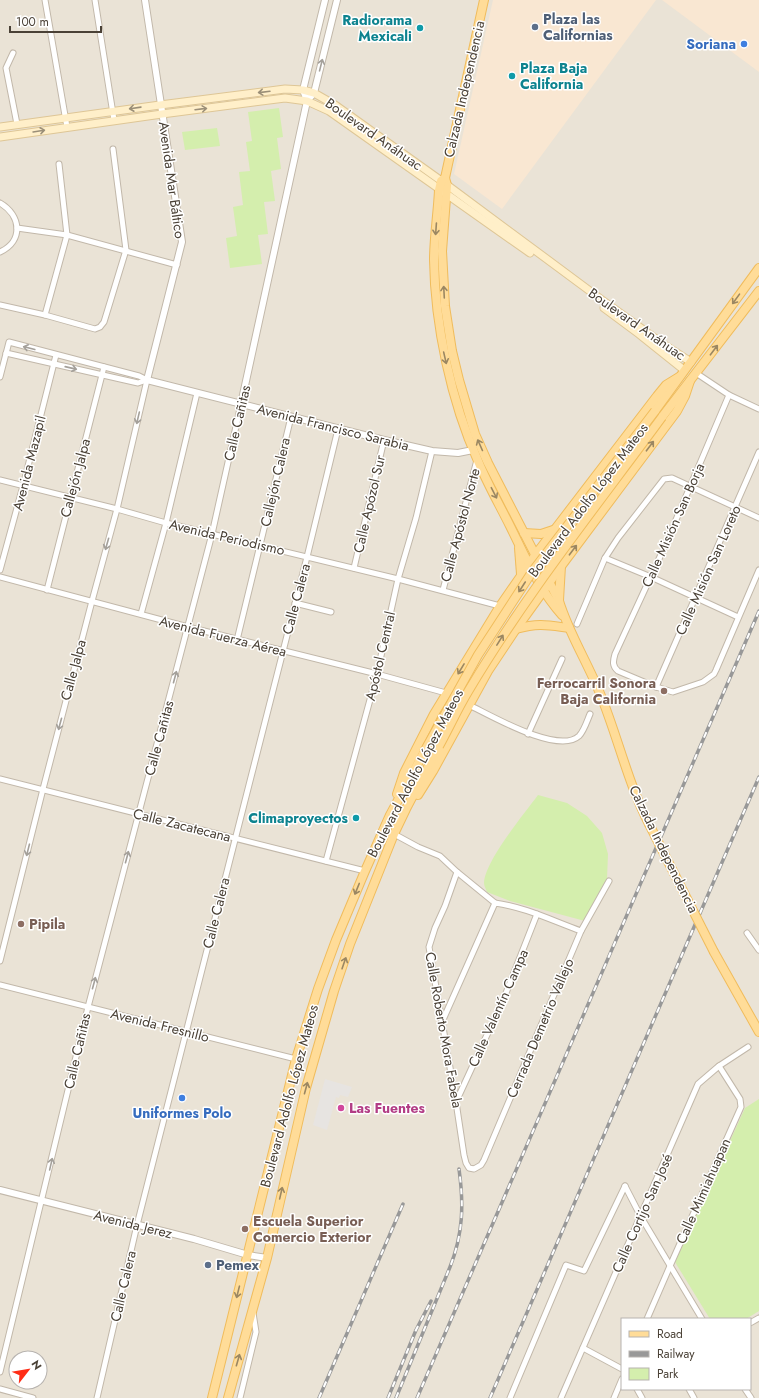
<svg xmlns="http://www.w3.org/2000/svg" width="759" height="1398" viewBox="0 0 759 1398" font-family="Jost,sans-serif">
  <rect width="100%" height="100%" fill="#f6f1e9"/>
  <path fill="#eae3d6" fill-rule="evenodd" d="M0,0h759v1398h-759zM622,1319h128v70h-128zM16,1358h24v24h-24z"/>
  <g fill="#f9e7d2">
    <path d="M493,0h163l-154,209 -48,-35z"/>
    <path d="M662,0h97v72z"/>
  </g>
  <g fill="#d4eead">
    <path d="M279,108l4,29 -6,1 4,31 -10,2 4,30 -11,1 4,32 -10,1 4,29 -32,4 -4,-30 11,-2 -4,-29 10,-2 -4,-33 11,-1 -4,-29 6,-1 -4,-29z"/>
    <path d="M217,128l3,18 -35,4 -3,-18z"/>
    <path d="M538,795l29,8 20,13 15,17 6,21 -1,25 -22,42 -75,-20 -23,-9c-1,-3 -3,-6 -3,-9 1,-22 40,-69 54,-88z"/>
    <path d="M759,1099v212l-13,8h-36l-35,-57 70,-154z"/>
  </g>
  <path fill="#e7e4e1" d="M325,1079l27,8 -4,10 -8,-2 -1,3 -3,-1 -9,33 -14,-5z"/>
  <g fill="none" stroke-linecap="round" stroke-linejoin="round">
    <defs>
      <g id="minor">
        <path d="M45,0l22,127"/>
        <path d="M95,0l19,120"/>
        <path d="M13,53l-7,15 11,56"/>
        <path d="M0,203c21,12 24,38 0,49"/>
        <path d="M17,228l50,7 110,30"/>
        <path d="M0,305l45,10 50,14 5,-2 4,-5 22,-72 -13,-101"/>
        <path d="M45,315l22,-80 -8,-71"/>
        <path d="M6,353l132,30 9,-3"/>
        <path d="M696,373l33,22 30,14"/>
        <path d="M0,377l9,-35 130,34 8,4"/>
        <path d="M729,395l-65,153 -49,106c-2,7 -3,12 3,17l38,16 17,5 30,-10 11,-8 2,-4 43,-100"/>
        <path d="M0,480l117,29 49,14 232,56 102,27"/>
        <path d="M605,558l46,19 87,40"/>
        <path d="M354,568l30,-128"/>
        <path d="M0,570l23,-84 33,-131"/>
        <path d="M0,577l188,50 189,47 69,19"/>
        <path d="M47,590l57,-223"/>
        <path d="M443,590l34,-130"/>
        <path d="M295,603l36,9"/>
        <path d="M141,614l25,-91 31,-130"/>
        <path d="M577,624l28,-66 13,-20 46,-59 8,-1 87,40"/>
        <path d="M237,640l54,-223"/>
        <path d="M656,687l103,-235"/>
        <path d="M469,705c21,10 89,50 110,31 5,-5 8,-15 11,-22"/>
        <path d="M528,734l34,-75"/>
        <path d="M0,779l365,92"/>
        <path d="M394,834l24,13 22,9 17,16 38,31"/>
        <path d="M326,861l51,-187 21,-95 18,-61 16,-67"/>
        <path d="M457,872l-12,34 -10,22 -6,19 27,155 8,53 2,8 3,5 5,1 7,-4 3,-5 97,-229 28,-50"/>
        <path d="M747,933l12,17"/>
        <path d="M0,961l43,-172 49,-188 25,-92 30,-129"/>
        <path d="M0,985l296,74"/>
        <path d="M442,1022l53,-119c30,4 58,18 86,28"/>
        <path d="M456,1102l48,-104 33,-84"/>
        <path d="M625,1186l16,31 61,102"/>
        <path d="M647,1319l23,-53 71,-159 -1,-8 -21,-33"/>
        <path d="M750,1323l9,-5"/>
        <path d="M583,1348l39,21"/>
        <path d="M0,1372l88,-365 124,-473 29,-130"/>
        <path d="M0,1389l33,9"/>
        <path d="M637,1389l5,9"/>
        <path d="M689,1389l5,9"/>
        <path d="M745,1389l6,9"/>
        <path d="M97,1398l40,-173 170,-668 31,-128"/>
        <path d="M240,1398l16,-66 -3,-19"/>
        <path d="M510,1398l56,-133 18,6 41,-85"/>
        <path d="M561,1398l137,-314 21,-18 29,-19"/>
        <path d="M614,1398l8,-19"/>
      </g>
      <g id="tertiary">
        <path d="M145,0l37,242 -35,138 237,60 48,11 26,2 15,-3"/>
        <path d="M307,101l7,-8 23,-93"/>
        <path d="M307,101l-4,-11 22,-90"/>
        <path d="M241,404l66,-303"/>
        <path d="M0,1190l194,49 54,16 19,3"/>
      </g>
      <g id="secondary">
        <path d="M0,127l160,-22 125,-16 18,1 11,3 21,12 112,80 155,115 61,44 28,18"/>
        <path d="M0,137l162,-23 123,-16 22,3 22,10 201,142"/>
        <path d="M604,308l35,26 45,36"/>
      </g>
      <g id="primary">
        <path d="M484,0l-39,178 2,7 -5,66 3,55 7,45 7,29 16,54 13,29 71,138c10,33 29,62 42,95 17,42 27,87 48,128"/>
        <path d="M445,178l-4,3 -2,9c-1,23 -5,47 -5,70 1,65 17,141 44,201 9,22 21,43 32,65 15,30 29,64 52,89"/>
        <path d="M655,411l104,-143"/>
        <path d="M662,417l97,-126"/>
        <path d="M524,533l17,1 12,-4"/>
        <path d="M519,548l2,26"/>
        <path d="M559,600l2,-34"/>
        <path d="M516,629c23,-6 30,-4 53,-1"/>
        <path d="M397,794l7,-21 30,-59 66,-108 36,-52 121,-158 9,-11 13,-8"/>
        <path d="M418,795l15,-24 55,-100 28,-42 46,-64 115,-154 8,-15 5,-15"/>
        <path d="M714,952l45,80"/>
        <path d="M212,1398l84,-339 22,-70 18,-49 29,-69 25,-56 34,-63"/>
        <path d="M228,1398l39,-140 39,-170 28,-97 16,-47 44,-110 12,-25 33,-63"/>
      </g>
    </defs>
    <use href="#minor" stroke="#c2b8aa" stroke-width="7"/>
    <use href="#tertiary" stroke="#c2b8aa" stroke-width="8"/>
    <use href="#secondary" stroke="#dec696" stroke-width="9"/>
    <use href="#primary" stroke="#f0bc5c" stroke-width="10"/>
    <use href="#minor" stroke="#fff" stroke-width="5"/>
    <use href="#tertiary" stroke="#fff" stroke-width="6"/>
    <use href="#secondary" stroke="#ffefc9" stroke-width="7"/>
    <use href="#primary" stroke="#ffdc98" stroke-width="8"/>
    <defs>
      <g id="rail">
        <path d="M319,1398l84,-194"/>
        <path d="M388,1398l28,-68 15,-29"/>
        <path d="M396,1398l54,-131c13,-33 14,-62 9,-98"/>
        <path d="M417,1398l342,-787"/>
        <path d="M490,1398l269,-621"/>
      </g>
    </defs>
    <use href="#rail" stroke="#989898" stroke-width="3.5"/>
    <use href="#rail" stroke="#fff" stroke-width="2" stroke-dasharray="6" stroke-linecap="butt"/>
    <defs>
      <g id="primary-bridge">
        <path d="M439,746c10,-18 19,-38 30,-56 57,-96 127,-183 193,-273"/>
        <path d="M424,752l54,-97 54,-83 123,-161"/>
        <path d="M649,824l65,128"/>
      </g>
    </defs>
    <use href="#primary-bridge" stroke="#f0bc5c" stroke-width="10" stroke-linecap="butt"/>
    <use href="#primary-bridge" stroke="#ffdc98" stroke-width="8"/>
  </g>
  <defs><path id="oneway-shaft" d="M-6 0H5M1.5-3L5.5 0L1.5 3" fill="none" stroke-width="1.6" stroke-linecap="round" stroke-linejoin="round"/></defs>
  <g stroke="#a4a09a">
    <use href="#oneway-shaft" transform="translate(321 65) rotate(-76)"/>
    <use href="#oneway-shaft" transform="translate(29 348) rotate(-166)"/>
    <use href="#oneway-shaft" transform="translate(71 368) rotate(13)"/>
    <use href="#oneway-shaft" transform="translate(138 418) rotate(103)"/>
    <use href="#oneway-shaft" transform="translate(107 544) rotate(106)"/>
    <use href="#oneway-shaft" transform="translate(175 677) rotate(-75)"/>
    <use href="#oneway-shaft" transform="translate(60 724) rotate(105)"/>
    <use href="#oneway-shaft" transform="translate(28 850) rotate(104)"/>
    <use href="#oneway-shaft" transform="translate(127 857) rotate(-75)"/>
    <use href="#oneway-shaft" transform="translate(94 983) rotate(-75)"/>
    <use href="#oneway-shaft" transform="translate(51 1164) rotate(-77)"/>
  </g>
  <g stroke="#9b8f78">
    <use href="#oneway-shaft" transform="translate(264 92) rotate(173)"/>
    <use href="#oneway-shaft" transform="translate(135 108) rotate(172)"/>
    <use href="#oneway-shaft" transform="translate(201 109) rotate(-7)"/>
    <use href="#oneway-shaft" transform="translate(39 131) rotate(-9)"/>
  </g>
  <g stroke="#9b8762">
    <use href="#oneway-shaft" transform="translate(436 229) rotate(94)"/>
    <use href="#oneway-shaft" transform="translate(444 292) rotate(-93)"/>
    <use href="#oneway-shaft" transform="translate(736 299) rotate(126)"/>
    <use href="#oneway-shaft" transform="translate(714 350) rotate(-53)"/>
    <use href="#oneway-shaft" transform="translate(445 358) rotate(77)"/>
    <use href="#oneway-shaft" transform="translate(480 445) rotate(-114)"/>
    <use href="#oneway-shaft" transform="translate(650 446) rotate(-53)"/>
    <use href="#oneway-shaft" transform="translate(494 493) rotate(63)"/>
    <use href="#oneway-shaft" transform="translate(573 550) rotate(-53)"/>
    <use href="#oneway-shaft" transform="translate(522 587) rotate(123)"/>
    <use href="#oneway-shaft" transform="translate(500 640) rotate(-58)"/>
    <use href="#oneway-shaft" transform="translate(461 669) rotate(121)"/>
    <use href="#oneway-shaft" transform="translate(357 889) rotate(112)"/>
    <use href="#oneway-shaft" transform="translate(344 963) rotate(-71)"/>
    <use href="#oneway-shaft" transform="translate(306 1088) rotate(-75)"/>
    <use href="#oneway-shaft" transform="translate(281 1193) rotate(-77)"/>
    <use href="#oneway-shaft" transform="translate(238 1292) rotate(104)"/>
    <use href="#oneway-shaft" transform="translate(238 1360) rotate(-74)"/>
  </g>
  <g fill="#5c6f8a" stroke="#fff" stroke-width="1.5">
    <circle cx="535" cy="27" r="4"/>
    <circle cx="208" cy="1265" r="4"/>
  </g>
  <g fill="#0f9aa8" stroke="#fff" stroke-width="1.5">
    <circle cx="420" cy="28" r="4"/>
    <circle cx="512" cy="76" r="4"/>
    <circle cx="356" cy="818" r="4"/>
  </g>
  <g fill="#3f7fe0" stroke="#fff" stroke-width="1.5">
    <circle cx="744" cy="44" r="4"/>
    <circle cx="182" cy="1098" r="4"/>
  </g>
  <g fill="#8d6e63" stroke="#fff" stroke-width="1.5">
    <circle cx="664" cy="691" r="4"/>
    <circle cx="21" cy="924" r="4"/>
    <circle cx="245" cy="1229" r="4"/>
  </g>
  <circle fill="#d1479c" stroke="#fff" stroke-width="1.5" cx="341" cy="1108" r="4"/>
  <g text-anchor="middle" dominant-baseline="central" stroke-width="3" stroke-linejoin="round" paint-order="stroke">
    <g font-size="14" font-weight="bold" fill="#4e5e75" stroke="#fff" text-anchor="start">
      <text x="543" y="19">Plaza las<tspan x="543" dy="16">Californias</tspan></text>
      <text x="216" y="1265">Pemex</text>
    </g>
    <g font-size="14" font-weight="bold" fill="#0d838f" stroke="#fff" text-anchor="end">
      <text x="412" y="20">Radiorama<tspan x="412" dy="16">Mexicali</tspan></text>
      <text x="520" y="68" text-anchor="start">Plaza Baja<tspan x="520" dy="16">California</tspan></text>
      <text x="348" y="818">Climaproyectos</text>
    </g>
    <g font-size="14" font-weight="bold" fill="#366cbe" stroke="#fff" text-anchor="end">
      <text x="736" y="44">Soriana</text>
      <text x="182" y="1113" text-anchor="middle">Uniformes Polo</text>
    </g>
    <g font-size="14" fill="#4a4136" stroke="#fff">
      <text transform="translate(464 89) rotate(-77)">Calzada Independencia</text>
      <text transform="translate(374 134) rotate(35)">Boulevard Anáhuac</text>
      <text transform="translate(172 180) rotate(82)">Avenida Mar Báltico</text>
      <text transform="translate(637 324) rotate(35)">Boulevard Anáhuac</text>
      <text transform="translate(237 423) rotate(-77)">Calle Cañitas</text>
      <text transform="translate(333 427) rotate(14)">Avenida Francisco Sarabia</text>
      <text transform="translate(29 463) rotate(-76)">Avenida Mazapil</text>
      <text transform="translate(75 478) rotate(-75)">Callejón Jalpa</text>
      <text transform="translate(275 482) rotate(-77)">Callejón Calera</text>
      <text transform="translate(588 500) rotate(-53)">Boulevard Adolfo López Mateos</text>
      <text transform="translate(369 504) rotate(-77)">Calle Apózol Sur</text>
      <text transform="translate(460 525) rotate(-75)">Calle Apóstol Norte</text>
      <text transform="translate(673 525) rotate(-66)">Calle Misión San Borja</text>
      <text transform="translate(227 537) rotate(13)">Avenida Periodismo</text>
      <text transform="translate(708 570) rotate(-66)">Calle Misión San Loreto</text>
      <text transform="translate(296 599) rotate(-75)">Calle Calera</text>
      <text transform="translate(223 636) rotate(14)">Avenida Fuerza Aérea</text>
      <text transform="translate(380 656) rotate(-77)">Apóstol Central</text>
      <text transform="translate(73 670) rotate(-75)">Calle Jalpa</text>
      <text transform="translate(159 738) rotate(-75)">Calle Cañitas</text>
      <text transform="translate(415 773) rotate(-62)">Boulevard Adolfo López Mateos</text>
      <text transform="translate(182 825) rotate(14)">Calle Zacatecana</text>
      <text transform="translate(664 849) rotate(64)">Calzada Independencia</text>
      <text transform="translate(216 913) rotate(-76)">Calle Calera</text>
      <text transform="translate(498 1008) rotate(-66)">Calle Valentín Campa</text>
      <text transform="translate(160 1025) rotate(14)">Avenida Fresnillo</text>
      <text transform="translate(540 1028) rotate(-67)">Cerrada Demetrio Vallejo</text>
      <text transform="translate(444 1030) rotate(80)">Calle Roberto Mora Fabela</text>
      <text transform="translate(77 1051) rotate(-77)">Calle Cañitas</text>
      <text transform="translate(289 1096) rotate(-75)">Boulevard Adolfo López Mateos</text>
      <text transform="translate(703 1191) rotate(-66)">Calle Mimiahuapan</text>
      <text transform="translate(642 1213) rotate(-66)">Calle Cortijo San José</text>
      <text transform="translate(133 1224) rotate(14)">Avenida Jerez</text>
      <text transform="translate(123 1286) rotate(-77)">Calle Calera</text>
    </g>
    <g font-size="14" font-weight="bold" fill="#785e54" stroke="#fff" text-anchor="start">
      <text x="656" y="683" text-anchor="end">Ferrocarril Sonora<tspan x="656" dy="16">Baja California</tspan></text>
      <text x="29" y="924">Pipila</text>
      <text x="253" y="1221">Escuela Superior<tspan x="253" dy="16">Comercio Exterior</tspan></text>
    </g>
    <g font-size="14" font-weight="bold" fill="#b23c85" stroke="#fff" text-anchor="start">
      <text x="349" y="1108">Las Fuentes</text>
    </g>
  </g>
  <rect x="621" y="1318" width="130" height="72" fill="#ffffff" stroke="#b7b3af"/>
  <rect x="629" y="1331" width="20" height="6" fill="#ffdc98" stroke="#b7b3af"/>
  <text x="657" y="1338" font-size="12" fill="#4a4136">Road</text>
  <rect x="629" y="1351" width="20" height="6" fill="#989898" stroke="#b7b3af"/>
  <text x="657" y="1358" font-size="12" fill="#4a4136">Railway</text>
  <rect x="629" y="1368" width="20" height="12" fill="#d4eead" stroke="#b7b3af"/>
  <text x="657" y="1378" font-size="12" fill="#4a4136">Park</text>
  <g transform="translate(28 1370) rotate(59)"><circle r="19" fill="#ffffff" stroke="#b7b3af"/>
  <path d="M0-3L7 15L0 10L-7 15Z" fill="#ff2d16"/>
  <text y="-6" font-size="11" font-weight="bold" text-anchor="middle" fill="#4a4136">N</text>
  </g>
  <path d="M10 26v6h91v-6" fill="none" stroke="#4a4136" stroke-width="2"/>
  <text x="16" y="26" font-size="12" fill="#4a4136" stroke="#ffffff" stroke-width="3" paint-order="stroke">100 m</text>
</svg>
